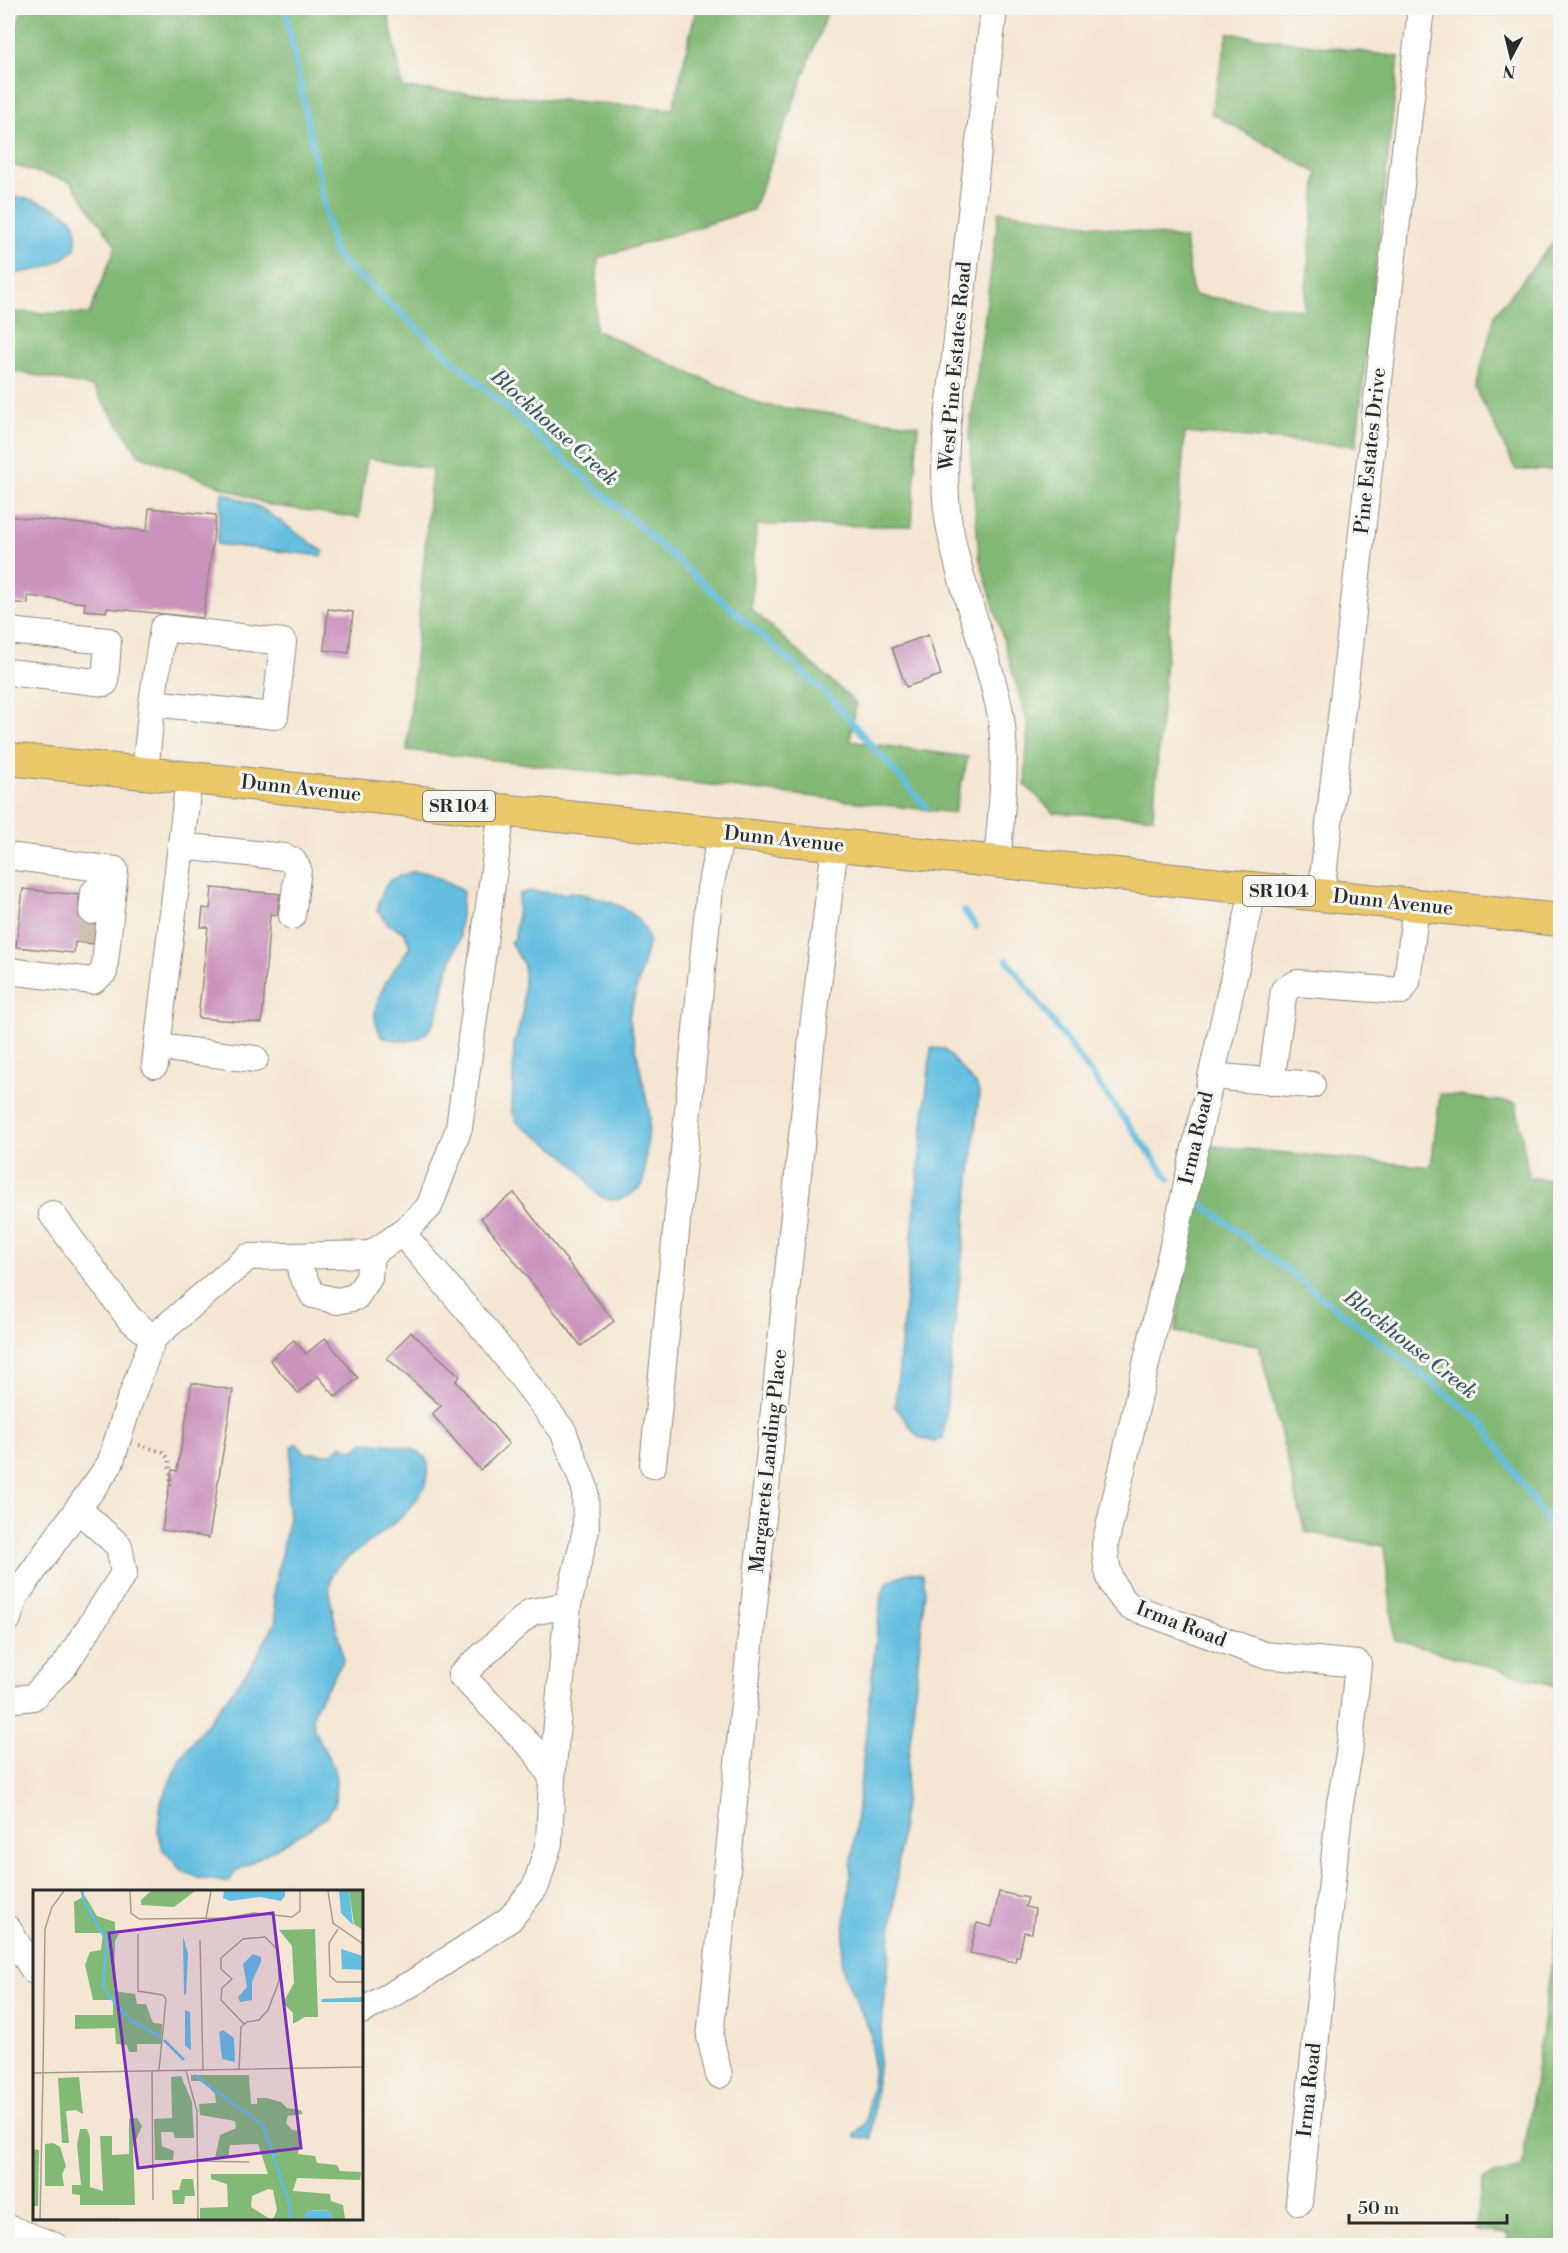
<svg xmlns="http://www.w3.org/2000/svg" width="1568" height="2253" viewBox="0 0 1568 2253" font-family="'Libre Bodoni',serif">
  <rect width="100%" height="100%" fill="#f6f6f2"/>
  <filter id="ink" filterUnits="userSpaceOnUse"><feTurbulence type="fractalNoise" baseFrequency=".0167" numOctaves="2"/><feDisplacementMap in="SourceGraphic" scale="12" xChannelSelector="R" yChannelSelector="G"/><feConvolveMatrix kernelMatrix="1 2 1 2 8 2 1 2 1" color-interpolation-filters="sRGB"/></filter>
  <filter id="wash" filterUnits="userSpaceOnUse"><feTurbulence type="fractalNoise" baseFrequency=".008" numOctaves="4" result="noise"/><feDisplacementMap in="SourceGraphic" scale="24" xChannelSelector="R" yChannelSelector="G"/><feGaussianBlur stdDeviation="1.35" result="paint"/><feColorMatrix in="noise" values="0 0 0 0 0 0 0 0 0 0 0 0 0 0 0 0 0 1.4 0 .05"/><feComposite in="paint" operator="in"/></filter>
  <g filter="url(#wash)">
    <rect width="100%" height="100%" fill="#f4e6d2"/>
    <g fill="#83b976" stroke="#577250" stroke-width="1.5">
      <path d="M22,8h365l16,80 270,21 23,-101h133l-76,202 -155,48 -3,72 167,75 156,20 -6,101 -156,-1 -5,84 105,94 -6,38 118,16 -14,56 -547,-63 25,-281 -65,-11 -8,60 -90,-13 -130,-50 -46,-68 -85,-17v-58l81,2 27,-68 -45,-64 -63,-18v-104z"/>
      <path d="M1228,33l171,24 -43,389 -171,-13 -32,384 -99,-4 -29,-28 3,-61 -49,-168 -10,-122 30,-223 186,28 8,56 111,15 13,-137 -106,-60z"/>
      <path d="M1560,234v236h-44l-40,-81 19,-75z"/>
      <path d="M1440,1094l76,9 13,74 31,5v505l-165,-47 -11,-94 -79,-14 -46,-187 -84,-13 28,-187 228,22z"/>
      <path d="M1560,1905v340h-53l1,-11 -34,-4 9,-52 39,-10z"/>
    </g>
    <g fill="#63bee0" stroke="#477486" stroke-width="1.5">
      <path d="M8,195c18,3 60,12 67,30 3,7 1,16 0,24 -22,20 -38,22 -67,25z"/>
      <path d="M222,492l39,16 63,44 -3,4 -104,-12z"/>
      <path d="M412,872l17,1 31,15 3,5 -4,40 2,3c-5,13 -11,27 -15,40 -4,11 -3,22 -7,33 -10,32 -28,38 -58,27 -1,-4 -4,-8 -5,-13 -7,-23 21,-58 34,-76l-5,-14 -17,-9 -8,-11 -3,-1c4,-24 10,-35 35,-40z"/>
      <path d="M529,891l37,3 4,-2c30,5 71,14 79,49l-20,76 21,99 -7,69c-10,7 -20,17 -33,15 -17,-3 -19,-16 -29,-28 -13,-17 -45,-36 -63,-49l-6,-11 2,-68 9,-30 1,-49 -14,-23 5,-3 4,-45z"/>
      <path d="M931,1048l13,1 33,37 2,8 -36,344 -9,4 -16,-5 -23,-31z"/>
      <path d="M364,1442c23,3 74,0 63,37 -11,33 -42,51 -69,71 -9,7 -20,14 -26,25 -9,20 10,63 11,86l-26,43 -4,12 1,14 19,36 3,13 -1,25 -8,12 -19,14 -72,41 -6,9 -4,2 -28,-4 -17,-8 -18,-20 -5,-20 3,-28 20,-45 71,-92 24,-44 -3,-27 16,-77 -2,-16 5,-54 4,-4 9,10 27,1 10,-9 4,3 8,2z"/>
      <path d="M909,1572l14,2 2,16 -54,549 -15,-1 -1,-3 11,-13 7,-47 -2,-42 -26,-56 -4,-17 40,-365 7,-13z"/>
    </g>
    <g fill="none" stroke-linecap="round" stroke-linejoin="round">
      <g stroke="#63bee0" stroke-width="6">
        <path d="M285,8l49,246 494,441 98,112"/>
        <path d="M964,911l12,16"/>
        <path d="M1007,960l162,219"/>
        <path d="M1204,1205l278,217 78,120"/>
      </g>
    </g>
    <g id="blocks">
      <g fill="#ca92bc">
        <path d="M149,508l67,7 -13,103 -96,-10 -1,4 -22,-2 1,-7 -57,-7v8l-20,-2v-86l139,15z"/>
        <path d="M328,609l25,3 -4,41 -25,-3z"/>
        <path d="M928,635l13,40 -35,12 -14,-39z"/>
        <path d="M212,888l68,6 -3,21 -7,-1 -8,109 -64,-5 10,-91h-7l2,-19 7,1z"/>
        <path d="M23,889l56,6v23l5,5 10,2 -2,19 -17,-2 -1,11 -58,-6z"/>
        <path d="M514,1193l100,128 -33,25 -100,-128z"/>
        <path d="M411,1332l49,44 -4,5 53,63 -29,26 -48,-56 9,-8 -54,-48z"/>
        <path d="M325,1338l33,40 -22,19 -18,-21 -20,17 -28,-33 24,-20 12,14z"/>
        <path d="M192,1383l41,7 -24,148 -47,-8 10,-60 5,1z"/>
        <path d="M999,1892l29,6 -3,9 10,2 -3,24 -8,-1 -5,25h-3l-1,5 -45,-9 7,-30 15,4z"/>
      </g>
    </g>
  </g>
  <g filter="url(#ink)">
    <use href="#blocks" fill-opacity="0" stroke="#90887e" stroke-width="1.5"/>
    <g fill="none" stroke-linecap="round" stroke-linejoin="round">
      <path stroke="#ccc1b1" stroke-width="26" stroke-dasharray="26 13" stroke-linecap="butt" d="M90,943l2,-32"/>
      <defs>
        <g id="minor">
          <path d="M994,8l-47,420c-2,27 -3,54 0,82 9,69 39,134 53,202 8,43 1,106 -3,150"/>
          <path d="M8,631l100,10 -3,42 -97,-11"/>
          <path d="M145,773l7,-70 11,-75 120,14 -8,74 -123,-13"/>
          <path d="M181,846l103,11 9,4 5,8 -6,47"/>
          <path d="M8,856l107,14 -11,102 -11,9 -85,-10"/>
          <path d="M1254,888l-149,657c1,28 5,41 24,61l135,49 94,9 -9,90 -9,49 -41,399"/>
          <path d="M1321,895l100,-887"/>
          <path d="M92,911l2,-19 20,-14"/>
          <path d="M157,1047l98,12"/>
          <path d="M155,1065l34,-288"/>
          <path d="M1211,1076l101,9"/>
          <path d="M1271,1082l13,-92 13,-7 104,8 6,-9 9,-77"/>
          <path d="M52,1214l77,104 24,20"/>
          <path d="M299,1256l2,17 12,22 24,6 19,-4 13,-19 2,-24"/>
          <path d="M653,1465l57,-577 11,-55"/>
          <path d="M8,1619l6,-21 96,-134 19,-61 24,-65 95,-81 123,-3 31,-21 27,-26 30,-79 43,-318"/>
          <path d="M8,1700l25,-3 32,-32 59,-92 -5,-27 -41,-37"/>
          <path d="M552,1778l16,-173"/>
          <path d="M8,1929l26,42"/>
          <path d="M362,2011l52,-29 96,-63 26,-33 13,-43 3,-65 -16,-26 -75,-77 70,-63 37,-7 18,-75 -1,-42 -22,-57 -73,-95 -88,-103"/>
          <path d="M719,2075l-9,-38 103,-1009 22,-183"/>
          <path d="M8,2228l47,18"/>
        </g>
        <path id="major" d="M8,759l1552,161"/>
      </defs>
      <use href="#minor" stroke="#90887e" stroke-width="28"/>
      <use href="#major" stroke="#90887e" stroke-width="34"/>
      <path stroke="#90887e" stroke-width="4" stroke-dasharray="1.5 4.5" stroke-linecap="butt" d="M139,1445l24,7 6,7 2,27"/>
      <use href="#minor" stroke="#fff" stroke-width="26"/>
      <use href="#major" stroke="#eac769" stroke-width="32"/>
    </g>
  </g>
  <g text-anchor="middle" dominant-baseline="central" stroke-width="6" stroke-linejoin="round" paint-order="stroke">
    <g fill="#f6f6f2" stroke="#686867" stroke-width="1.5">
      <rect x="423" y="791" width="72" height="30" rx="4.5"/>
      <rect x="1243" y="876" width="72" height="30" rx="4.5"/>
    </g>
    <g font-size="18" font-weight="bold" fill="#2b2b2b">
      <text x="459" y="806">SR 104</text>
      <text x="1279" y="891">SR 104</text>
    </g>
    <g font-size="20" fill="#2b2b2b" stroke="#f6f6f2">
      <text transform="translate(956 366) rotate(-85)">West Pine Estates Road</text>
      <text transform="translate(1371 451) rotate(-84)">Pine Estates Drive</text>
      <text transform="translate(301 789) rotate(6)">Dunn Avenue</text>
      <text transform="translate(784 840) rotate(6)">Dunn Avenue</text>
      <text transform="translate(1393 903) rotate(6)">Dunn Avenue</text>
      <text transform="translate(1197 1138) rotate(-77)">Irma Road</text>
      <text transform="translate(769 1461) rotate(-84)">Margarets Landing Place</text>
      <text transform="translate(1181 1625) rotate(21)">Irma Road</text>
      <text transform="translate(1310 2090) rotate(-84)">Irma Road</text>
    </g>
    <g font-size="21" font-style="italic" fill="#3c5761" stroke="#f6f6f2">
      <text transform="translate(554 428) rotate(42)">Blockhouse Creek</text>
      <text transform="translate(1410 1345) rotate(38)">Blockhouse Creek</text>
    </g>
  </g>
  <g transform="translate(33 1890)">
    <rect width="330" height="330" fill="#f4e6d2"/>
    <path d="M118,1h44l-21,16 -33,-2v-5zM316,1h14v39l-9,-6zM52,6l12,20 18,6v12h4l-4,7 -1,50 21,3 2,10h9l7,19 9,1 -1,20h-24v8h-8l-2,-7 -11,-1 -1,-16 -40,1v-14h38v-15h-20l-8,-35 5,-13 11,-2 2,-17h-28l-1,-31zM282,39l3,88h-13l-12,7v-11l-10,-10 11,-20 -2,-37 -13,-16zM158,185h58l2,29h6v-6h10l14,4 6,6 14,2 2,4 -15,2 -2,7 6,7 9,1 -3,23 17,2 2,7 20,2 3,6 21,1 -1,8 -63,-2 -4,13 37,3 1,7 12,4 2,14h-12l-3,-8 -13,-1h-9l-4,9h-31l4,-9 -4,-20 -5,-1 -16,7 -1,11 19,12h-70v-11l28,-1 -1,-23 -16,-5v-5h57l-10,-30 -28,1 -2,13h-13l5,-23 16,-7 -1,-7 -35,-6 -1,-11 17,-1 -1,-9 -12,-13h-12zM148,186l11,26 2,36h-19l-2,-6h-12l1,14 12,5 -1,9h-18l-1,-41 18,-1 -1,-41zM46,187l4,37 -7,-4 -10,1 3,32h-7l-4,-65zM104,228l5,8 -9,21 2,58h-55v-10l-8,-1v-9h9l-4,-40 3,-16h7l3,9v49l13,4 -3,-55h12v19l17,-1v-35zM20,253l7,4 6,19 -4,8 2,12h-19v-42zM0,259l6,1 -1,56h-5zM149,289h11l2,17h-10l-1,8h-11l-1,-14h7z" fill="#83b976"/>
    <path d="M191,1h61v5l-4,5 -21,-4 -30,4 -7,-3zM306,1h10l4,34 -12,-12zM150,46l5,18 -2,41 -2,-1zM308,59l22,7v14l-21,-1zM220,64l8,3v5l-9,20v18l-12,2 -2,-5 9,-10 -4,-23zM330,107v5h-42l1,-3zM152,120l5,2 1,38 -6,-4zM190,140l11,8 1,24 -13,-3 -3,-27zM275,320l22,1 3,8h-29z" fill="#63bee0"/>
    <path fill="none" stroke="#63bee0" stroke-width="3" d="M49,1l2,11 23,39 -4,47 25,30 32,19M131,150l20,20M161,185l69,50 27,80v14"/>
    <path fill="none" stroke="#a49b8f" stroke-width="1.5" d="M97,1l1,22 8,6 87,-1 27,-5 39,4 8,-6v-20M295,1l5,32 30,21M173,28l5,-27M305,39l-9,14 1,33 7,6h26M105,44v57l25,4 3,4 -7,71M167,50l3,130M206,180l2,-43 6,-5 12,-2 9,-10 11,-29 -1,-31 -13,-13 -22,2 -22,19v11l11,10 -10,9 -1,12 23,24M119,181l1,129M153,181l11,40 1,108M0,183l330,-6M10,183l2,-144 7,-22 12,-16M165,271l51,1M0,329h86M7,329l3,-146"/>
    <path fill="#7b2cbf" fill-opacity="0.15" stroke="#7b2cbf" stroke-width="3" d="M240,23l28,235 -163,20 -29,-235z"/>
    <rect width="330" height="330" fill="none" stroke="#2b2b2b" stroke-width="3"/>
  </g>
  <rect width="1568" height="2253" fill="none" stroke="#f6f6f2" stroke-width="30"/>
  <g transform="translate(1511 57) rotate(187)" stroke="#f6f6f2" stroke-width="4.5" paint-order="stroke">
  <path d="M0-4.5L10 22L0 15L-10 22Z" fill="#2b2b2b"/>
  <text y="-9" font-size="16" font-weight="bold" text-anchor="middle" fill="#2b2b2b">N</text>
  </g>
  <path d="M1349 2214v9h158v-9" fill="none" stroke="#2b2b2b" stroke-width="3"/>
  <text x="1358" y="2214" font-size="18" fill="#2b2b2b" stroke="#f6f6f2" stroke-width="4.5" paint-order="stroke">50 m</text>
</svg>
